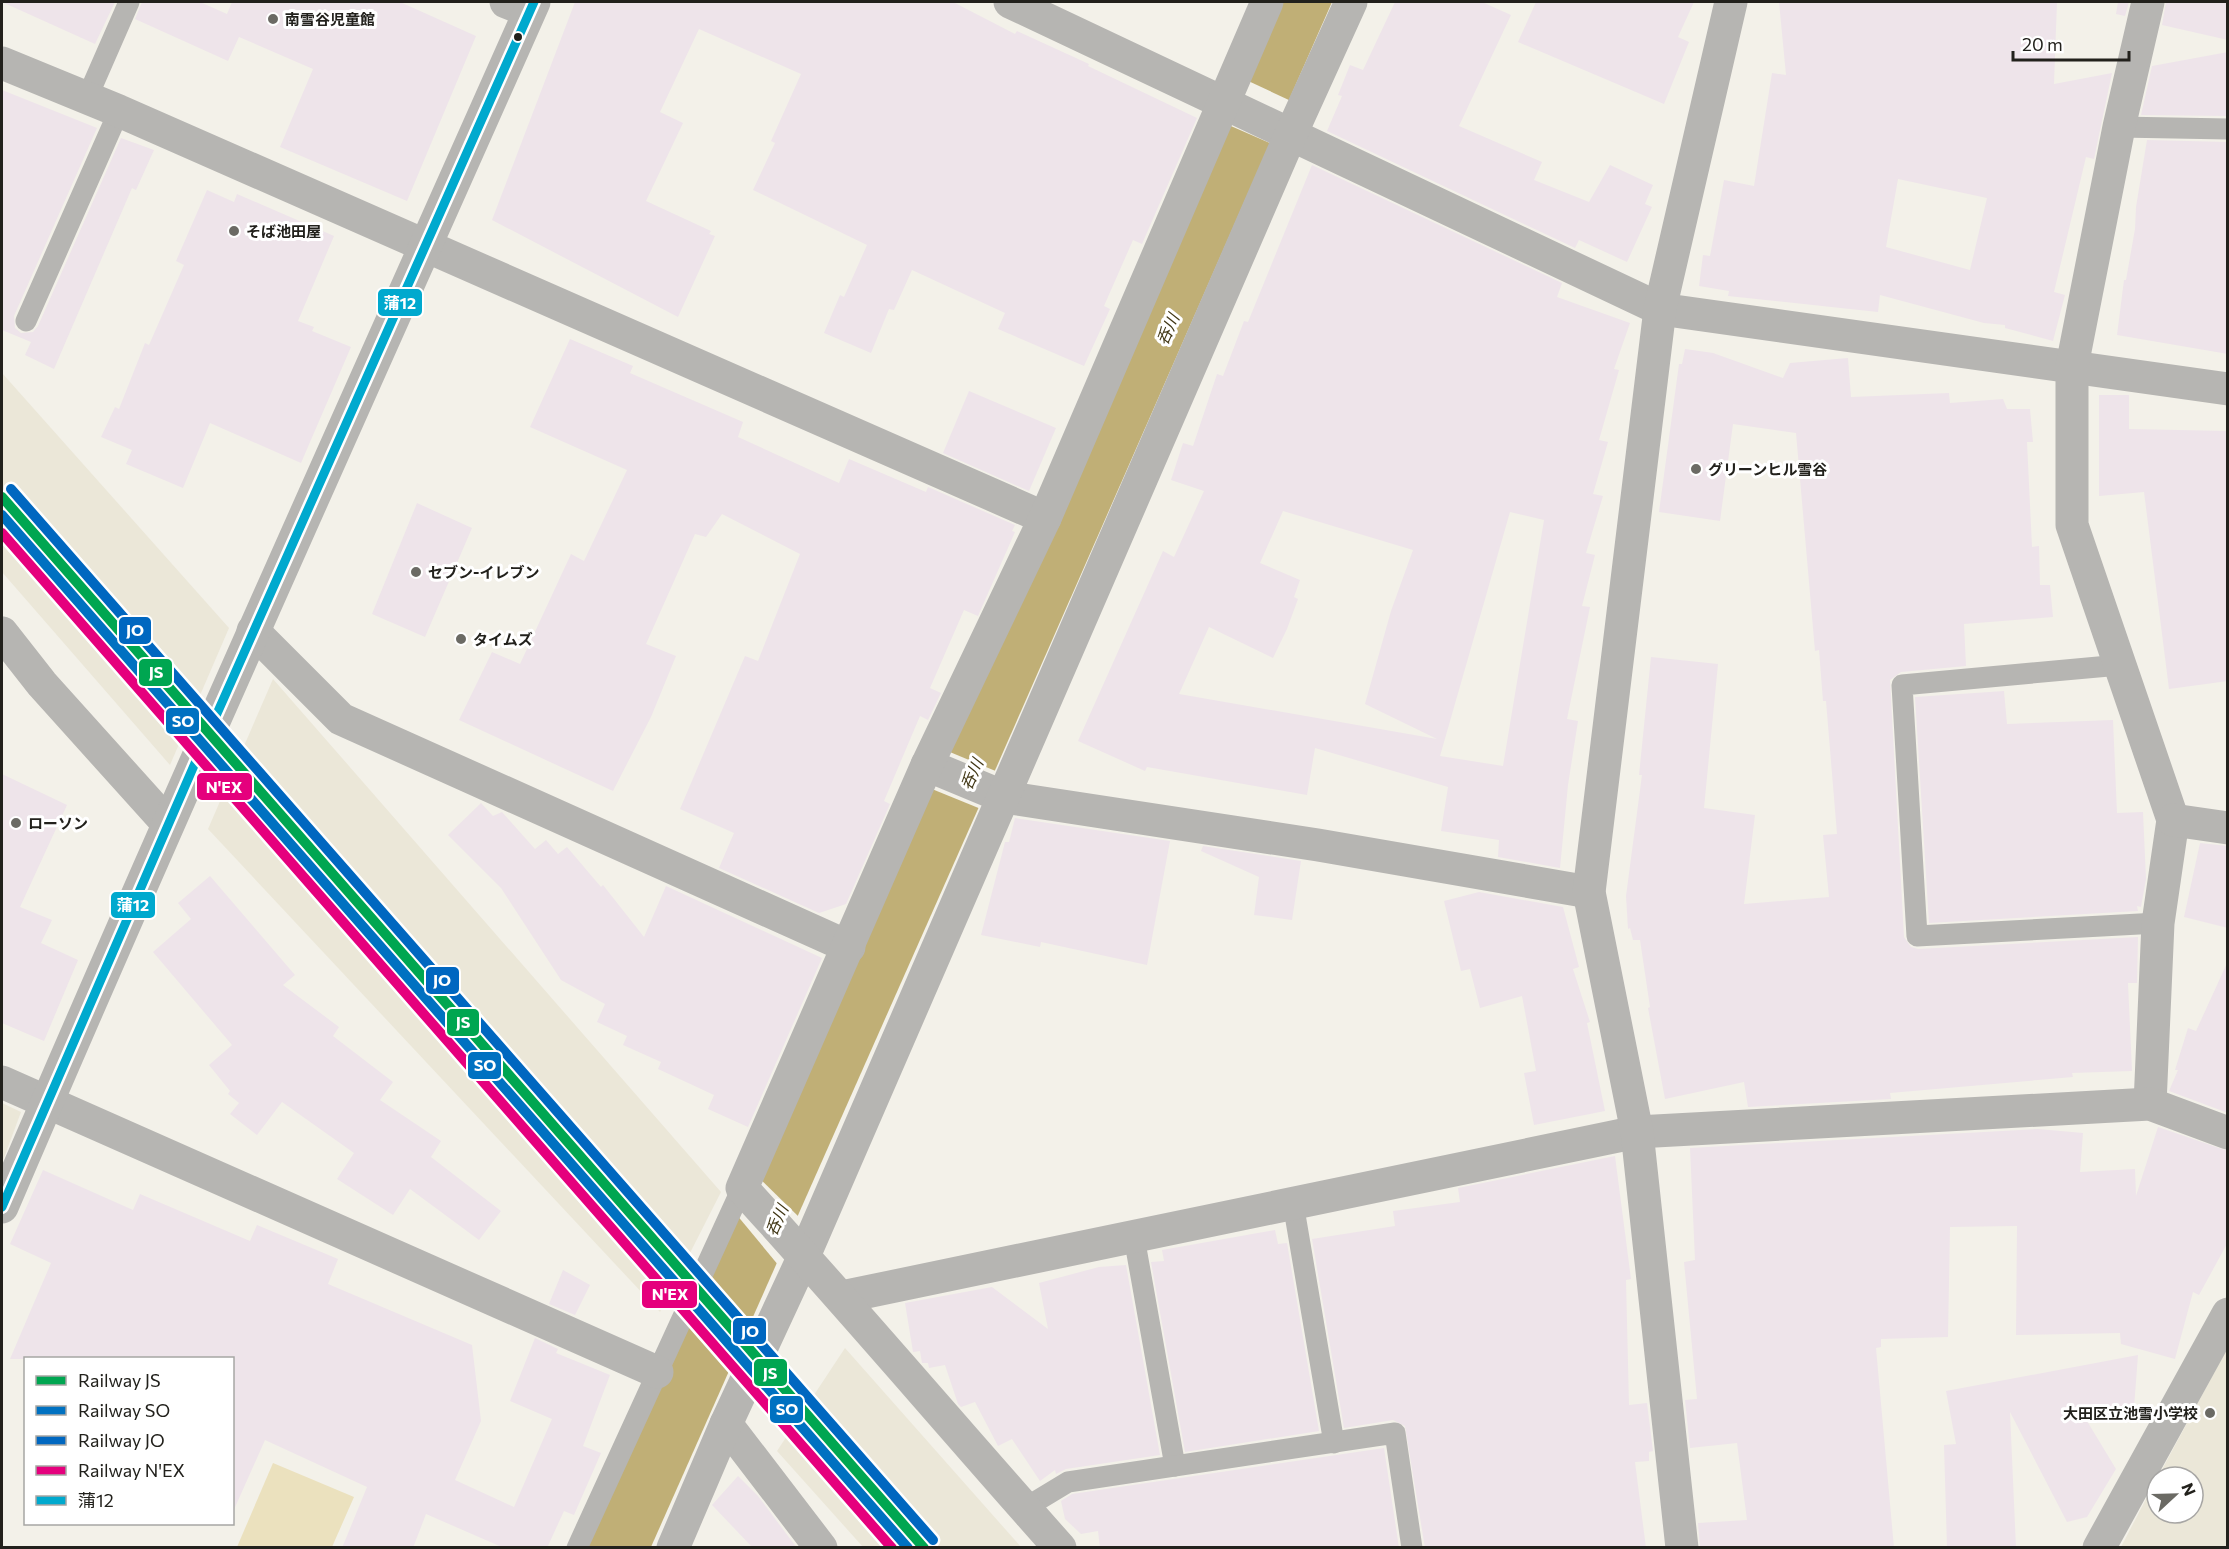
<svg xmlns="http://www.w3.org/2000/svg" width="2229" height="1549" viewBox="0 0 2229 1549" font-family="Commissioner,'Noto Sans JP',sans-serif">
  <rect width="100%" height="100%" fill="#f3f1e9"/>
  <g fill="#ebe7d8">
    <path d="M2,373l227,255 -59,137 -168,-193z"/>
    <path d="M273,679l448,513 -61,120 -452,-483z"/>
    <path d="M2,1103l19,9 -19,51z"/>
    <path d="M845,1348l176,199h-158l-86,-96z"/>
    <path d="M2227,1349v198h-106l36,-69v35h36v-36h-35z"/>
  </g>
  <path fill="#ebe1be" d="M273,1463l81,34 -22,50h-95z"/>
  <path fill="#c0af76" d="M1281,2h51l-350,798 -331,747 -73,1z"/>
  <g fill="#f3f1e9">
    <path d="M1244,79l47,22 -19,43 -48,-21z"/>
    <path d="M945,750l53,22 -17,37 -54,-22z"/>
    <path d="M756,1175l44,43 -21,48 -43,-52z"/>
  </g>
  <g fill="#eee4ea" fill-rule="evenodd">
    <path d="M2,2h113l-20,42z"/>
    <path d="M142,2h58l27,12 5,-12h168l76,34 -69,165 -127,-54 33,-78 -74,-32 -11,24 -93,-42z"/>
    <path d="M575,2h378l62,32 2,-3 72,33 -1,2 109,52 -55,126 -9,-4 -29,66 6,3 -26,57 -86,-37 7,-16 -93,-43 -18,40 -5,-1 -18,44 -47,-20 16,-38 4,2 23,-52 -114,-55 22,-47 -4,-2 30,-67 -102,-45 -39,83 23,11 -37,78 65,30 -2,3 6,2 -37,81 -186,-97z"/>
    <path d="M1395,2h87l29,13 -52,111 83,36 -8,18 55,22 21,-37 43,20 -8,19 7,3 -25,55 -48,-22 -4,8 -248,-117 15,-35 -4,-1 12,-30 13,5z"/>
    <path d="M1536,2h158l-16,35 11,5 -25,62 -146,-62z"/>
    <path d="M1779,2h278l-3,82 58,-11 -18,86 -8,-2 -32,135 11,3 -12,46 -48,-13v-3l-21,-2 -104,-28 -2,17 -150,-16 1,-5 -30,-5 4,-31 7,1 14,-76 30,6 18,-113 14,2zM1898,179l89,19 -17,72 -84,-23z"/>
    <path d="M2118,2h11l-4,14 -9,-2z"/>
    <path d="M2166,2h62v38l-66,-15z"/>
    <path d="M2228,52v64l-87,-1 11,-49z"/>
    <path d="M2,90l95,38 -83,188 1,12 6,5 12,-1 5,-6 83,-188 33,12 -18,40 -4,-2 -78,181 -29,-14 6,-13 -29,-12z"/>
    <path d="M2147,140l81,2v212l-111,-19 7,-55h2l9,-51 1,-22z"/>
    <path d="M1312,165l250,118 -5,14 73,26 -16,46 5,1 -20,70 9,2 -15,52 10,2 -17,57 9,2 -13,51 8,1 -23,112 11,2 -10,64 -8,83 -62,-11 1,-17 -58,-9 7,-44 -133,-39 -8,47 -160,-28 -2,4 -67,-30 85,-190 11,6 30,-66 -33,-11 12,-37 10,3 24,-72 6,2 21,-55 4,1zM1283,511l130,39 -22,61 -26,93 72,35 -258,-45 30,-67 64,31 14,-29 11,-30 -4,-2 6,-17 -40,-17zM1510,512l34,8 -41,246 -63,-10z"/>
    <path d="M207,190l27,12 3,-8 97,42 -36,85 16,6 -2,4 39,16 -50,116 -91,-40 -27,65 -57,-24 6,-14 -31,-13 14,-30 4,2 26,-66 4,2 35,-80 -8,-4z"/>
    <path d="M570,339l63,27 -3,7 113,49 -5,15 101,46 10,-24 77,33 2,-5 87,38 -3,6 3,1 -37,84 -14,-6 -34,78 11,5 -13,27 -8,-4 -36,85 6,3 -44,100 -27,9 -100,-45 15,-35 -54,-24 65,-153 13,5 42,-107 -78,-40 -16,23 -11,-3 -49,110 30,12 -25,61 -38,74 -154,-71 33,-68 28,12 51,-110 13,7 43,-91 -97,-43z"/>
    <path d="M1685,349l28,4 70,25 7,-15 58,-5 3,39 98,-4 1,10 53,-4 4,10h23l3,33h-6l5,105 7,-1 1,39h10l3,32 -89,7 2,42 -65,6 -11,8 14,257 7,10 7,2 220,-12 -1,46h-9l4,88 -60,2 1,4 -183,16 1,6 -143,8 -4,-25 -79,17 -17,-91 2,-1 -10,-67h-7l-3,-12 -2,1 -2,-33 16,-121h-3l12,-118 67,7 -14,144 51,7 -11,89 85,-7 -6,-62 14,-1 -11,-133h-3l-4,-51 -4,1 -19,-218 -63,-9 -13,97 -61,-9 20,-148h3z"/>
    <path d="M969,391l87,37 -27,63 -86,-38z"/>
    <path d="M2099,395h30v34l99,2v250l-59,8 -25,-197 -45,4z"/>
    <path d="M417,503l55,25 -47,109 -53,-23z"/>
    <path d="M2004,691l3,33 106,-4 4,93 26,-1 3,67 -5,28 -4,-1 1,5 -209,12 -14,-226z"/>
    <path d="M2,774l65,31 -47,102 32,13 -11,23 37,17 -34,81 -42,-18z"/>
    <path d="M481,803l12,13 9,-4 33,37 11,-9 12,14 9,-7 34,40 2,-2 41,52 22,-51 156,72 -74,169 -40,-18 6,-14 -56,-26 3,-7 -38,-17 4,-9 -30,-14 8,-18 -44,-24 -60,-92 -53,-53z"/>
    <path d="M1015,818l155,23 -23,124 -106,-23 -1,5 -59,-12 24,-93h4z"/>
    <path d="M2200,843l28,3v82l-44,-11z"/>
    <path d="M1203,846l98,15 -9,59 -38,-5 5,-38 -58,-26z"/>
    <path d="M210,876l85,99 -12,10 56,42 -6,9 60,46 -13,18 61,41 -10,16 70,54 -22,29 -69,-51 -17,26 -56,-36 17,-26 -72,-51 -25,33 -27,-21 9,-11 -11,-9 2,-3 -21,-26 23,-20 -79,-93 38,-33 -13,-16z"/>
    <path d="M1479,892l84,15 16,60 -6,2 17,53 -3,1 18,88 -71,14 -10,-52 12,-2 -14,-75 -42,12 -10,-39 -9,2 -17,-70z"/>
    <path d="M2228,961v152l-59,-22 9,-21h-3l13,-42 8,3z"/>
    <path d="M2158,1127l70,24v91l-29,53 -6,-3 -18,67 -54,-15 -1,-11 -104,2 1,-109 -67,1 -2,110 -67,2v8l-5,1 18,200h-194l-2,-25 49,-3 -10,-77 -47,5 -5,-48 12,-1 -13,-137 11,-2 -5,-112 348,-19 45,4 -3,39 55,-3 1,27z"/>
    <path d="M1615,1156l16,123 -5,1 3,125 18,-2 6,48 -4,1v9l-14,1 11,86h-221l-20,-122 -12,-6 -49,8 -32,-189 83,-13 -2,-15 67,-9 -2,-14z"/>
    <path d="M43,1170l90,40 7,-16 110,47 7,-16 81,34 -10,25 144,61 9,76 -26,59 59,27 38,-88 -42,-18 25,-63 23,11 -2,4 54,22 -27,71 18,7 -27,62 -10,-4 -17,37h-43l-78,-34 -13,34h-71l25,-61 -102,-47 -33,74v-155h-222l41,-96 -41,-19z"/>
    <path d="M1275,1230l3,14 9,-1 32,188 -134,21 -34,-190 13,-1 -2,-11z"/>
    <path d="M1126,1265l34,190 -94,14 -10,5 -1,-4 -15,11 -28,-42 -14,7 -23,-44 -14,5 -3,-3 -13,-39 -16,3 -1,-5h-6l-2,-12 -7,1 -8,-49 87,-16 56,42 -9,-46 60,-16z"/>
    <path d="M563,1270l27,15 -15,30 -26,-11z"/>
    <path d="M2138,1355l-5,66h-46l29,48 -29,48 -20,5 -57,-110 6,136h-69l-3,-103 12,-1 -10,-53z"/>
    <path d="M1384,1448l15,100h-299l-2,-17 -17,3 -16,-15 -4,-18 11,-7z"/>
    <path d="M738,1476l20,20 39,52h-44l-41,-43z"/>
  </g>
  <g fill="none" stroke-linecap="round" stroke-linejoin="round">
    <g stroke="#b6b5b2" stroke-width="21">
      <path d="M87,98l42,-96"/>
      <path d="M2119,127l109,2"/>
      <path d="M26,321l93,-210"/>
      <path d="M2120,665l-218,20 15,251 241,-13"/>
      <path d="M1293,1203l41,240"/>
      <path d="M1134,1237l41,229"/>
      <path d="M1025,1508l43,-26 327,-49 17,115"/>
      <path d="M577,1548l165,-360"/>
    </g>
    <g stroke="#b6b5b2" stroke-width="33">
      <path d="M506,2l23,9"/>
      <path d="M1010,2l650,307 568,80"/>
      <path d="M2148,2l-29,125 -47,239v159l101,295 -15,103 -8,181"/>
      <path d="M2,63l117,48 926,407"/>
      <path d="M253,631l88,88 508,228"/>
      <path d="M2,633l40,51 126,140"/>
      <path d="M927,765l77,32 314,48 271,47"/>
      <path d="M2173,820l55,8"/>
      <path d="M2,1082l655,290"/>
      <path d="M842,1297l795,-165 513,-28 78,29"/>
      <path d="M726,1424l95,124"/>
      <path d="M673,1548l53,-124 78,-168 487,-1122 60,-132"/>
      <path d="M1060,1548c-107,-120 -210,-242 -318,-360l185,-423 118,-247 222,-516"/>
      <path d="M1682,1548l-45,-416 -48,-240 71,-583 71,-307"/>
      <path d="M2099,1548l129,-234"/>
    </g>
    <path stroke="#b6b5b2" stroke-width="33" d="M2,1207c173,-404 354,-804 532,-1205"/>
    <defs>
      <path id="bus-1" d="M2,1207l197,-453 335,-752"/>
    </defs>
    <use href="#bus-1" stroke="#fff" stroke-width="14"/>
    <use href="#bus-1" stroke="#00a9ce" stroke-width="9"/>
    <defs>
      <path id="rail-1" d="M2,497l922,1051"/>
      <path id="rail-2" d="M2,515l906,1033"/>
      <path id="rail-3" d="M11,489l922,1051"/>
      <path id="rail-4" d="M2,533l890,1015"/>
    </defs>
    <use href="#rail-1" stroke="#fff" stroke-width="15"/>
    <use href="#rail-2" stroke="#fff" stroke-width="15"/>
    <use href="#rail-3" stroke="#fff" stroke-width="15"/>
    <use href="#rail-4" stroke="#fff" stroke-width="15"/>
    <use href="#rail-1" stroke="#00a651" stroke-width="10"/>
    <use href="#rail-2" stroke="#0071c1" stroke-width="10"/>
    <use href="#rail-3" stroke="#0067c0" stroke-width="10"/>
    <use href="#rail-4" stroke="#e5007d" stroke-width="10"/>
  </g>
  <g fill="#6b6a64" stroke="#fff" stroke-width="2">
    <circle cx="273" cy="19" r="6"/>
    <circle cx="234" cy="231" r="6"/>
    <circle cx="1696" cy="469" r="6"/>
    <circle cx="416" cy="572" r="6"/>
    <circle cx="461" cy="639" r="6"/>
    <circle cx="16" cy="823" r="6"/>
    <circle cx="2210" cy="1413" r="6"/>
  </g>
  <circle fill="#22211c" stroke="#fff" stroke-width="2" cx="518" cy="37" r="5"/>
  <g text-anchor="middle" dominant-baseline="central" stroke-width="6" stroke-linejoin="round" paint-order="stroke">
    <g font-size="15" font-weight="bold" fill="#22211c" stroke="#fff" text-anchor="start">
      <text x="285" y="19">南雪谷児童館</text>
      <text x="246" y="231">そば池田屋</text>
      <text x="1708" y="469">グリーンヒル雪谷</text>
      <text x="428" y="572">セブン-イレブン</text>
      <text x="473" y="639">タイムズ</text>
      <text x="28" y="823">ローソン</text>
      <text x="2198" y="1413" text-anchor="end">大田区立池雪小学校</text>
    </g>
    <g font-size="16" font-style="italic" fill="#403614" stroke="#fff">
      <text transform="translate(1167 329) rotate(-66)">呑川</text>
      <text transform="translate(971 774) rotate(-66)">呑川</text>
      <text transform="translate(776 1220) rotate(-66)">呑川</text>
    </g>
  </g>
  <g stroke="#fff" stroke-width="2">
    <rect x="377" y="288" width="46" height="29" rx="6" fill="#00a9ce"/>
    <rect x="118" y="616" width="34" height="29" rx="6" fill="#0067c0"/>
    <rect x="138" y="658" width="35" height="29" rx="6" fill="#00a651"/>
    <rect x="165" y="707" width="35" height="28" rx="6" fill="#0071c1"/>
    <rect x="196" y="772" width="57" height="29" rx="6" fill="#e5007d"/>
    <rect x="110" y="891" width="46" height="28" rx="6" fill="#00a9ce"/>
    <rect x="425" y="966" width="35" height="29" rx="6" fill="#0067c0"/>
    <rect x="446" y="1008" width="34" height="29" rx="6" fill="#00a651"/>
    <rect x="467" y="1051" width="35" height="29" rx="6" fill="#0071c1"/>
    <rect x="641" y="1280" width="57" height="29" rx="6" fill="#e5007d"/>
    <rect x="732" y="1317" width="35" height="28" rx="6" fill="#0067c0"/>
    <rect x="753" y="1358" width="35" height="29" rx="6" fill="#00a651"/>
    <rect x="769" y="1395" width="35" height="29" rx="6" fill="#0071c1"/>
  </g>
  <g font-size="16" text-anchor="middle" font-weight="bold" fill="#fff">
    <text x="400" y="309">蒲12</text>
    <text x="135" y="636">JO</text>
    <text x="156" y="678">JS</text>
    <text x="183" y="727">SO</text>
    <text x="224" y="793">N'EX</text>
    <text x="133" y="911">蒲12</text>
    <text x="442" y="986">JO</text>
    <text x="463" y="1028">JS</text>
    <text x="485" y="1071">SO</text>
    <text x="670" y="1300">N'EX</text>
    <text x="750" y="1337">JO</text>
    <text x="770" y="1379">JS</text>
    <text x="787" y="1415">SO</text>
  </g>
  <rect width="2229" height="1549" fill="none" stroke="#22211c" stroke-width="6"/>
  <rect x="24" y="1357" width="210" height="168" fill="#ffffff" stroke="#a7a6a4" stroke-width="1.5"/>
  <rect x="36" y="1376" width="30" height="9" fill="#00a651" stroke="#a7a6a4" stroke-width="1.5"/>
  <text x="78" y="1387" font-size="18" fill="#22211c">Railway JS</text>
  <rect x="36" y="1406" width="30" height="9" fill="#0071c1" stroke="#a7a6a4" stroke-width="1.5"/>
  <text x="78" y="1417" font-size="18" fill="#22211c">Railway SO</text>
  <rect x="36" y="1436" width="30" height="9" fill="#0067c0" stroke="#a7a6a4" stroke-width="1.5"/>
  <text x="78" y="1447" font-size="18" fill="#22211c">Railway JO</text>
  <rect x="36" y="1466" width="30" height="9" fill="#e5007d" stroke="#a7a6a4" stroke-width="1.5"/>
  <text x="78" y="1477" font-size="18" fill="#22211c">Railway N'EX</text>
  <rect x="36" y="1496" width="30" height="9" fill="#00a9ce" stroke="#a7a6a4" stroke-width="1.5"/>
  <text x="78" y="1507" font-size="18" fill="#22211c">蒲12</text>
  <g transform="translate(2175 1495) rotate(68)"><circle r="28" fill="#ffffff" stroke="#a7a6a4" stroke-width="1.5"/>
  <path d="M0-4.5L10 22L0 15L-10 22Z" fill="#6b6a64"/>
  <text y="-9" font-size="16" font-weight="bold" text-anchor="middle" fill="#22211c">N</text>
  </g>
  <path d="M2013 51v9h116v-9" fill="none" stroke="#22211c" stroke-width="3"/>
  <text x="2022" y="51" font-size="18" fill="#22211c" stroke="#ffffff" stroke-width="4.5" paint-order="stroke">20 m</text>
</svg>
